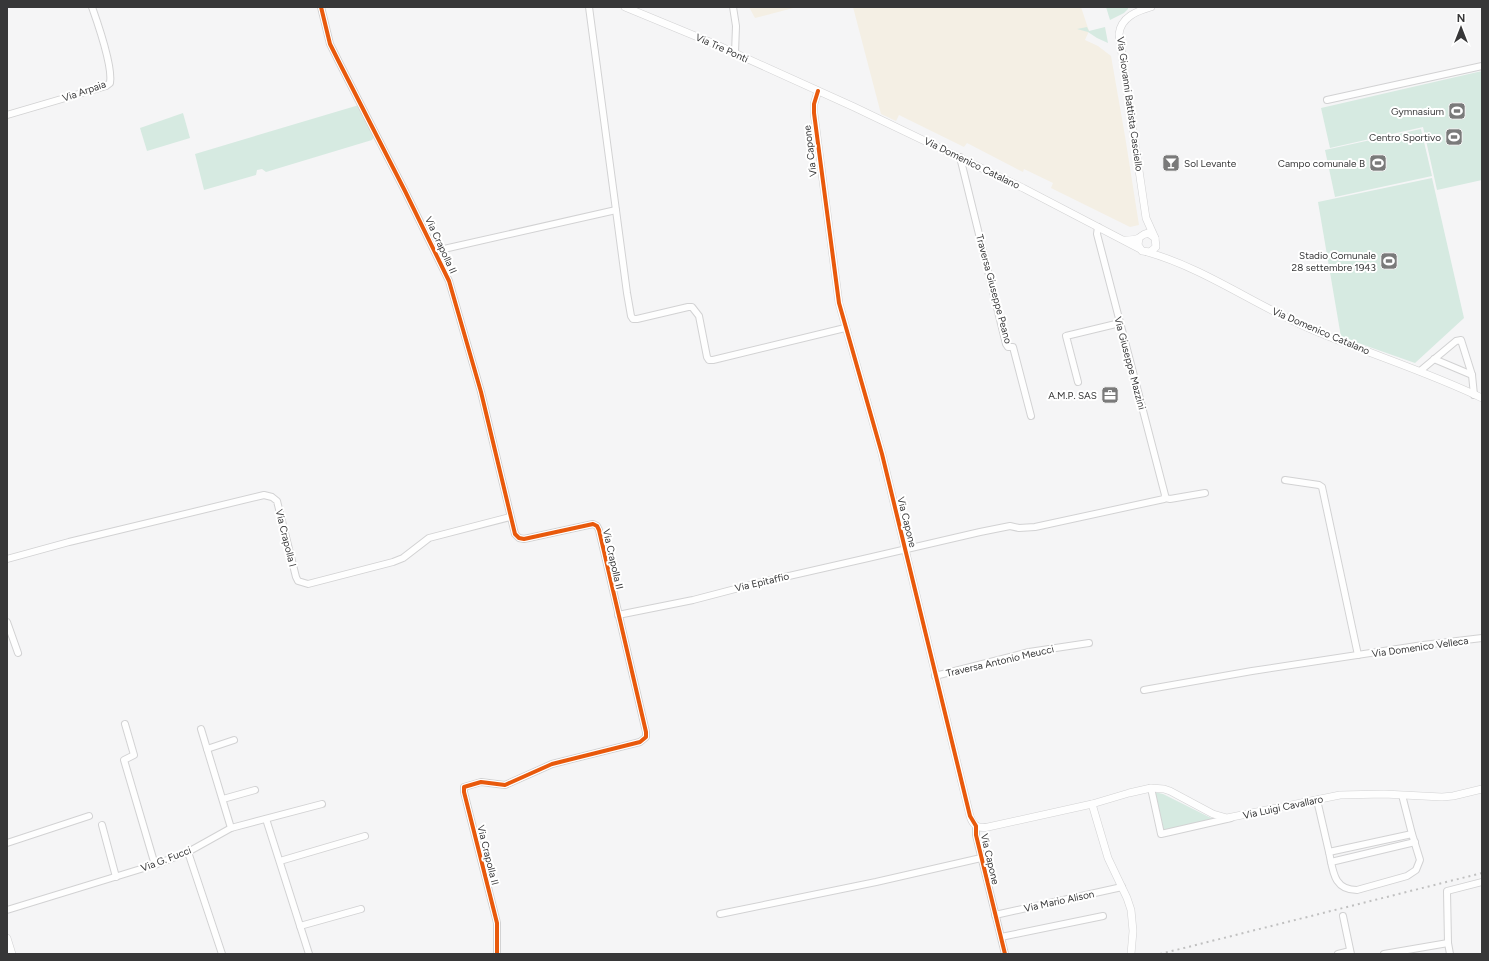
<svg xmlns="http://www.w3.org/2000/svg" width="1489" height="961" viewBox="0 0 1489 961" font-family="Figtree,sans-serif">
  <rect width="100%" height="100%" fill="#f5f5f6"/>
  <g fill="#f4efe4">
    <path d="M749,7h48l-42,11z"/>
    <path d="M853,7h228l8,24 -4,9 13,6 13,10 14,80 14,89 -9,2 -79,-39 2,-5 -29,-14 -1,3 -56,-29 -3,4 -65,-32 -3,6 -15,-7z"/>
  </g>
  <g fill="#d6eae1">
    <path d="M1106,7h22v2l-4,4 -14,7z"/>
    <path d="M1087,27l2,4 16,-4 3,16 -11,-5 -9,-6 -11,-3z"/>
    <path d="M1482,71v109l-45,10 -14,-63 -93,21 -9,-40z"/>
    <path d="M359,105l15,32 -2,3 -106,32 -4,-3 -5,1 -1,5 -52,15 -9,-36z"/>
    <path d="M183,113l7,25 -43,13 -7,-23z"/>
    <path d="M1421,129l11,47 -97,21 -10,-47z"/>
    <path d="M1432,178l32,140 -49,45 -74,-26 -23,-135z"/>
    <path d="M1154,792l9,2 50,25 -51,12z"/>
  </g>
  <g fill="none" stroke-linecap="round" stroke-linejoin="round">
    <defs>
      <g id="minor">
        <path d="M321,7l9,37 9,18 66,129 44,90 32,111 34,142 4,4 5,1 69,-15 4,2 2,4 47,202v5l-6,5 -88,22 -47,21 -24,-3 -17,5v5l33,131v31"/>
        <path d="M589,7l38,286 4,23 2,3h4l51,-12h4l7,9 8,41 2,3h4l132,-32"/>
        <path d="M733,7l3,19 -1,27"/>
        <path d="M1327,100l155,-34"/>
        <path d="M7,115l99,-29 4,-3c3,-17 -12,-59 -18,-76"/>
        <path d="M960,157l46,187 2,3h5l18,69"/>
        <path d="M435,251l181,-41"/>
        <path d="M1434,359l38,16"/>
        <path d="M1420,371l36,-30 5,-1 11,35 2,20"/>
        <path d="M1078,382l-12,-46 54,-13"/>
        <path d="M1285,480l34,5 3,2 36,168"/>
        <path d="M1165,498l5,1 35,-6"/>
        <path d="M7,559l62,-17 195,-47 8,2 5,4 19,76 2,4 10,3 85,-22 10,-4 26,-20 81,-21"/>
        <path d="M618,615l75,-15 65,-17 110,-25 112,-26 30,-6 9,2 16,-1 129,-28 1,-4 -68,-261 1,-7"/>
        <path d="M7,622l11,31"/>
        <path d="M935,676l94,-24 60,-9"/>
        <path d="M1144,690l108,-19 171,-26 59,-7"/>
        <path d="M125,724l9,31 -10,5 31,105"/>
        <path d="M201,729l30,99"/>
        <path d="M207,749l27,-9"/>
        <path d="M1151,788l10,46 70,-16"/>
        <path d="M223,799l32,-9"/>
        <path d="M1317,800l12,52 83,-18 -10,-39"/>
        <path d="M266,819l43,135"/>
        <path d="M102,825l14,52"/>
        <path d="M976,826v9l29,119"/>
        <path d="M7,843l82,-27"/>
        <path d="M188,852l34,102"/>
        <path d="M1329,852c4,18 4,38 28,38l50,-14 9,-6 4,-10 -8,-26"/>
        <path d="M280,861l85,-25"/>
        <path d="M1331,862l84,-20"/>
        <path d="M7,910l150,-46 31,-12 43,-24 91,-24"/>
        <path d="M720,914l156,-32 105,-24"/>
        <path d="M995,915l127,-28"/>
        <path d="M1343,916l8,38"/>
        <path d="M300,926l61,-17"/>
        <path d="M1001,937l102,-21"/>
        <path d="M1338,954l12,-3"/>
        <path d="M1384,954l64,-11"/>
        <path d="M1450,954l-2,-11 -1,-52 35,-9"/>
      </g>
      <g id="tertiary">
        <path d="M625,7l92,38 137,62 169,81 117,61"/>
        <path d="M1151,7c-14,4 -30,10 -32,27l27,184 9,20"/>
        <path d="M818,91l-4,13v9l25,190 43,151 88,362c3,10 8,13 18,11l104,-23 37,-11 22,-5 13,1 6,2 43,23 14,4 113,-23 44,-1 58,3 11,-1 29,-7"/>
        <path d="M1125,240c4,0 10,0 14,-2 4,-3 4,-4 9,-5l7,5 1,9 -6,5 -8,-1 -4,-6 1,-7"/>
        <path d="M1147,252c56,16 105,51 157,74 59,26 120,44 178,72"/>
        <path d="M1092,804l16,54 19,40 4,12 2,21 -2,23"/>
        <path d="M7,938l5,16"/>
      </g>
    </defs>
    <use href="#minor" stroke="#d2d2d3" stroke-width="8"/>
    <use href="#tertiary" stroke="#d2d2d3" stroke-width="8"/>
    <use href="#minor" stroke="#fefefe" stroke-width="6"/>
    <use href="#tertiary" stroke="#fefefe" stroke-width="7"/>
    <path stroke="#c0c0c0" stroke-width="2" stroke-dasharray="2 4" stroke-linecap="butt" d="M1160,954l322,-81"/>
    <defs>
      <g id="cycleway">
        <path d="M321,7l9,37 9,18 66,129 44,90 32,111 34,142 4,4 5,1 69,-15 4,2 2,4 47,202v5l-6,5 -88,22 -47,21 -24,-3 -17,5v5l33,131v31"/>
        <path d="M818,91l-4,13v9l25,190 43,151 88,362 6,10v9l29,119"/>
      </g>
    </defs>
    <use href="#cycleway" stroke="#fff" stroke-width="6"/>
    <use href="#cycleway" stroke="#e8590c" stroke-width="4"/>
  </g>
  <defs>
    <symbol id="stadium-square" viewBox="-11 -11 22 22"><rect x="-9" y="-9" width="18" height="18" rx="4" fill="#7a7a7a" stroke="#fff"/><path d="M0-5a6.5 5 0 1 0 0 10a6.5 5 0 1 0 0-10ZM-3.5-1.8h7v3.6h-7Z" fill="#fff"/></symbol>
    <symbol id="bar-square" viewBox="-11 -11 22 22"><rect x="-9" y="-9" width="18" height="18" rx="4" fill="#7a7a7a" stroke="#fff"/><path d="M-6-5H6L.8 .8V4.5H3.5V6h-7V4.5H-.8V.8Z" fill="#fff"/></symbol>
    <symbol id="office-square" viewBox="-11 -11 22 22"><rect x="-9" y="-9" width="18" height="18" rx="4" fill="#7a7a7a" stroke="#fff"/><path d="M-6-3h4V-5.5h4V-3h4V5H-6ZM-1-4.5V-3h2v-1.5ZM-6 0V1H6V0Z" fill="#fff"/></symbol>
  </defs>
  <g fill-rule="evenodd">
    <use href="#stadium-square" x="1447" y="101" width="20" height="20"/>
    <use href="#stadium-square" x="1444" y="127" width="20" height="20"/>
    <use href="#bar-square" x="1161" y="153" width="20" height="20"/>
    <use href="#stadium-square" x="1368" y="153" width="20" height="20"/>
    <use href="#stadium-square" x="1379" y="251" width="20" height="20"/>
    <use href="#office-square" x="1100" y="385" width="20" height="20"/>
  </g>
  <g text-anchor="middle" dominant-baseline="central" stroke-width="4" stroke-linejoin="round" paint-order="stroke">
    <g font-size="10" fill="#373738" stroke="#fff">
      <text transform="translate(722 48) rotate(24)">Via Tre Ponti</text>
      <text transform="translate(84 91) rotate(-19)">Via Arpaia</text>
      <text transform="translate(1130 104) rotate(82)">Via Giovanni Battista Casciello</text>
      <text transform="translate(810 151) rotate(-97)">Via Capone</text>
      <text transform="translate(972 163) rotate(26)">Via Domenico Catalano</text>
      <text transform="translate(441 245) rotate(65)">Via Crapolla II</text>
      <text transform="translate(994 289) rotate(75)">Traversa Giuseppe Peano</text>
      <text transform="translate(1321 331) rotate(23)">Via Domenico Catalano</text>
      <text transform="translate(1130 363) rotate(75)">Via Giuseppe Mazzini</text>
      <text transform="translate(907 522) rotate(76)">Via Capone</text>
      <text transform="translate(286 538) rotate(76)">Via Crapolla I</text>
      <text transform="translate(613 559) rotate(77)">Via Crapolla II</text>
      <text transform="translate(762 582) rotate(-13)">Via Epitaffio</text>
      <text transform="translate(1420 647) rotate(-8)">Via Domenico Velleca</text>
      <text transform="translate(1000 661) rotate(-13)">Traversa Antonio Meucci</text>
      <text transform="translate(1283 807) rotate(-12)">Via Luigi Cavallaro</text>
      <text transform="translate(488 855) rotate(76)">Via Crapolla II</text>
      <text transform="translate(166 859) rotate(-21)">Via G. Fucci</text>
      <text transform="translate(990 859) rotate(77)">Via Capone</text>
      <text transform="translate(1059 901) rotate(-12)">Via Mario Alison</text>
    </g>
    <g font-size="10" fill="#373738" stroke="#fff" text-anchor="end">
      <text x="1444" y="111">Gymnasium</text>
      <text x="1441" y="137">Centro Sportivo</text>
      <text x="1184" y="163" text-anchor="start">Sol Levante</text>
      <text x="1365" y="163">Campo comunale B</text>
      <text x="1376" y="255">Stadio Comunale<tspan x="1376" dy="12">28 settembre 1943</tspan></text>
      <text x="1097" y="395">A.M.P. SAS</text>
    </g>
  </g>
  <rect width="1489" height="961" fill="none" stroke="#373738" stroke-width="16"/>
  <g transform="translate(1461 28)" stroke="#ffffff" stroke-width="3" paint-order="stroke">
  <path d="M0-3L7 15L0 10L-7 15Z" fill="#373738"/>
  <text y="-6" font-size="11" font-weight="bold" text-anchor="middle" fill="#373738">N</text>
  </g>
</svg>
